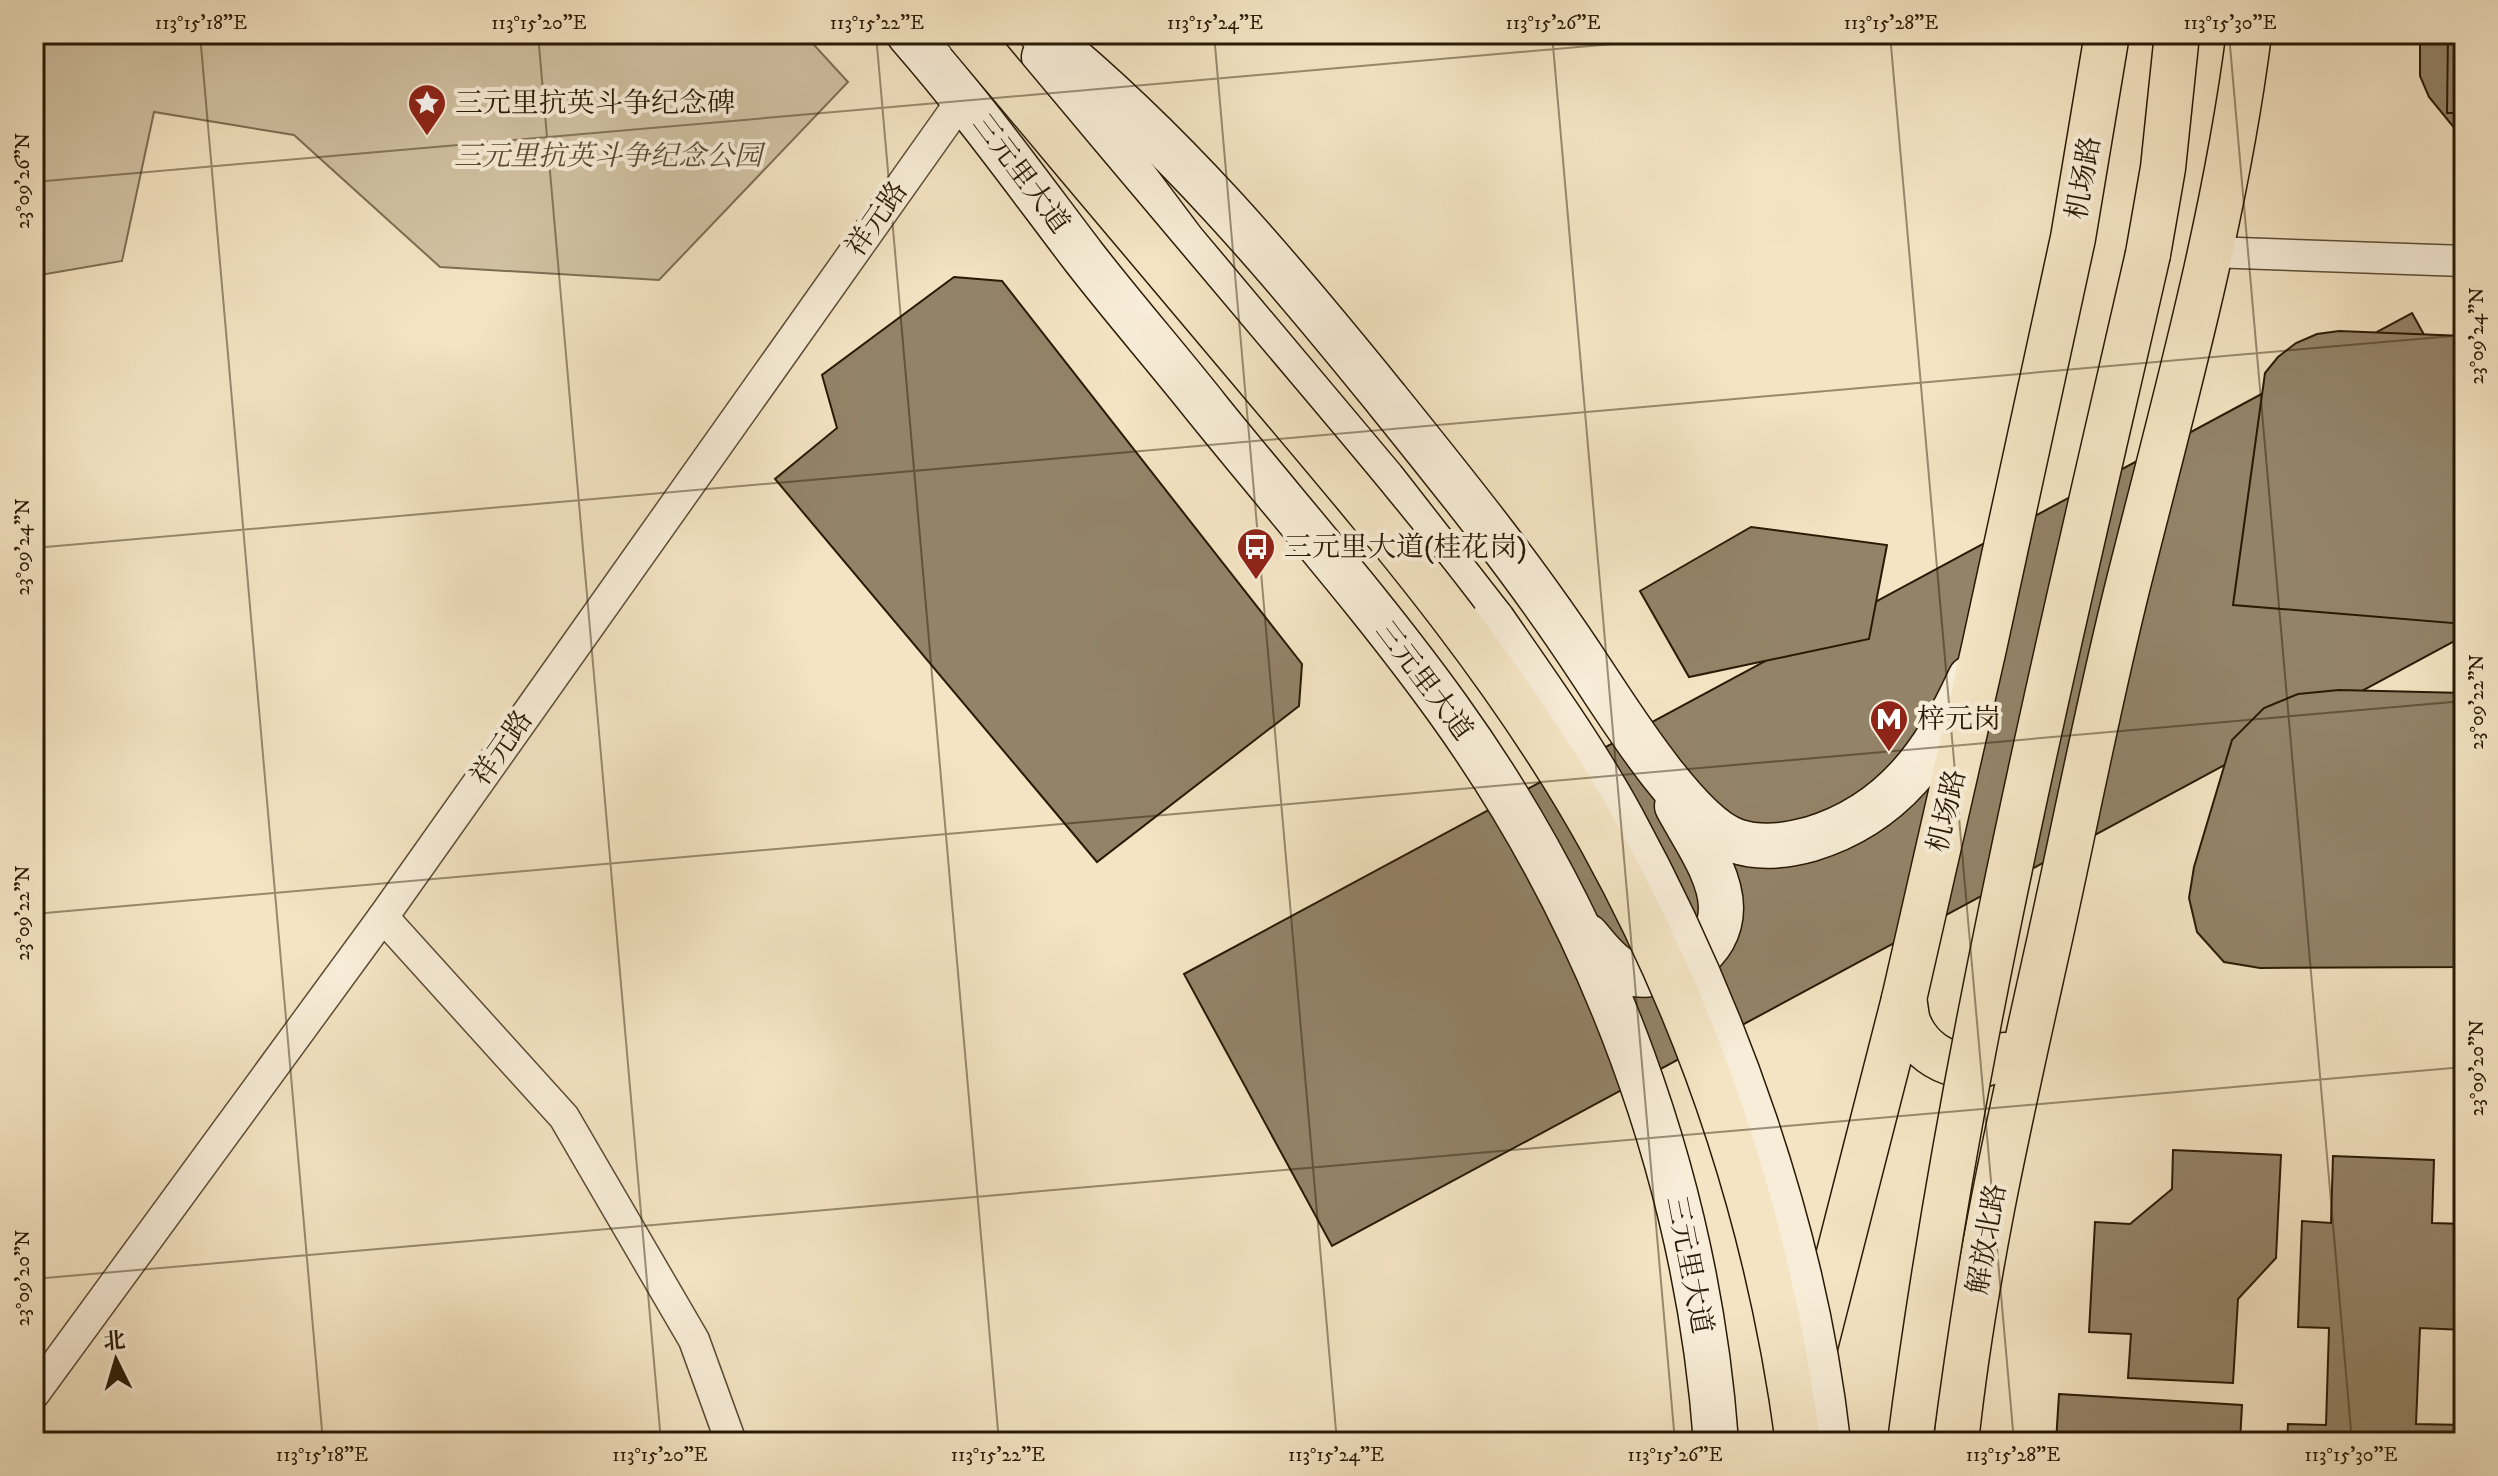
<svg xmlns="http://www.w3.org/2000/svg" width="2498" height="1476" viewBox="0 0 2498 1476" font-family="'IM FELL DW Pica','Noto Serif SC',serif">
  <rect width="100%" height="100%" fill="#f4e4c3"/>
  <filter id="stains"><feTurbulence type="fractalNoise" baseFrequency=".0025" numOctaves="4"/><feColorMatrix values="0 0 0 0 .2 0 0 0 0 .09 0 0 0 0 .02 0 0 0 .5 -.17"/></filter>
  <radialGradient id="worn" r=".72"><stop offset=".6" stop-color="#630" stop-opacity="0"/><stop offset="1" stop-color="#630" stop-opacity=".3"/></radialGradient>
  <path fill="#d1c2a3" stroke="#7d6e54" stroke-width="2" d="M34,34h770l44,48 -189,198 -219,-13 -146,-132 -140,-23 -32,149 -88,15z"/>
  <g fill="#938368" stroke="#291a05" stroke-width="2">
    <path d="M2420,34h44v106l-35,-43 -9,-21z"/>
    <path d="M2448,34h16v79h-17z"/>
    <path d="M954,277l48,4 300,383 -3,42 -202,156 -322,-383 62,-51 -15,-53z"/>
    <path d="M2412,313l52,94v229l-1132,610 -148,-272z"/>
    <path d="M2339,331l125,5v288l-231,-19 32,-232 13,-16 18,-14 21,-9z"/>
    <path d="M1751,527l136,18 -18,94 -180,38 -49,-86z"/>
    <path d="M2339,690l125,3v274l-204,1 -36,-6 -27,-30 -8,-34 5,-31 38,-127 32,-32 34,-14z"/>
    <path d="M2173,1150l108,5 -5,103 -38,41 -5,84 -105,-5 3,-44 -42,-2 6,-110 35,2 42,-35z"/>
    <path d="M2333,1156l101,4 -2,63 32,1v106l-44,-2 -4,96 48,1v17h-177l1,-18 38,1 3,-97 -31,-1 4,-106 29,2z"/>
    <path d="M2059,1394l183,11 -2,37h-184z"/>
  </g>
  <g fill="none" stroke-linecap="round" stroke-linejoin="round">
    <defs>
      <g id="street">
        <path d="M2210,252l254,9"/>
        <path d="M383,917l181,200 130,223 37,102"/>
        <path d="M34,1394l349,-477 581,-820"/>
      </g>
      <g id="secondary">
        <path d="M909,34c62,71 117,147 174,222 41,53 85,103 126,155 80,99 165,195 239,298 154,214 249,471 268,733"/>
        <path d="M1042,34c132,108 235,230 342,362 71,88 143,177 205,272 28,42 99,157 147,173 24,8 50,5 75,-2 82,-25 125,-86 159,-161"/>
        <path d="M1044,57l139,185 200,238 110,141"/>
        <path d="M1587,936c12,14 27,36 47,38 41,5 87,-21 87,-66 0,-34 -28,-72 -44,-102"/>
      </g>
      <g id="highway">
        <path d="M2148,254l15,-86 14,-134"/>
        <path d="M1904,999c2,8 2,18 5,25 15,37 62,55 95,31"/>
        <path d="M1813,1355l91,-356 80,-351 89,-410 34,-204"/>
        <path d="M1956,1442c18,-170 57,-337 94,-504 26,-118 49,-237 78,-353 46,-183 97,-364 121,-551"/>
      </g>
    </defs>
    <use href="#street" stroke="#5c4c34" stroke-width="33"/>
    <use href="#secondary" stroke="#291a05" stroke-width="47"/>
    <use href="#highway" stroke="#291a05" stroke-width="47"/>
    <use href="#street" stroke="#f8edd8" stroke-width="30"/>
    <use href="#secondary" stroke="#f8edd8" stroke-width="44"/>
    <use href="#highway" stroke="#f4e4c3" stroke-width="44"/>
    <defs>
      <path id="secondary-bridge" d="M1493,621c45,65 91,129 129,198 103,189 182,409 206,623"/>
      <g id="highway-bridge">
        <path d="M968,34c102,122 204,243 307,365 118,140 238,281 327,443 103,187 168,389 196,600"/>
        <path d="M1910,1442c52,-402 148,-794 238,-1188"/>
      </g>
    </defs>
    <use href="#secondary-bridge" stroke="#291a05" stroke-width="47" stroke-linecap="butt"/>
    <use href="#highway-bridge" stroke="#291a05" stroke-width="47" stroke-linecap="butt"/>
    <use href="#secondary-bridge" stroke="#f8edd8" stroke-width="44"/>
    <use href="#highway-bridge" stroke="#f4e4c3" stroke-width="44"/>
  </g>
  <path fill="none" stroke="#291a05" stroke-width="2" stroke-opacity="0.45" d="M200,34l123,1408M538,34l123,1408M876,34l123,1408M1214,34l123,1408M1552,34l123,1408M1890,34l124,1408M2229,34l123,1408M34,182l1693,-148M34,548l2430,-213M34,914l2430,-213M34,1279l2430,-212M2354,1442l110,-10"/>
  <defs>
    <symbol id="sight-pin" viewBox="-11 -11 22 30"><path d="M0 17L-7.5 6A9.5 9.5 0 1 1 7.5 6Z" fill="#8f2418" stroke="#f8edd8"/><path d="M0-6L1.8-2.2L6-1.7L2.9 1.2L3.7 5.4L0 3.3L-3.7 5.4L-2.9 1.2L-6-1.7L-1.8-2.2Z" fill="#fff"/></symbol>
    <symbol id="bus-pin" viewBox="-11 -11 22 30"><path d="M0 17L-7.5 6A9.5 9.5 0 1 1 7.5 6Z" fill="#8f2418" stroke="#f8edd8"/><path d="M-5-6H5V4H4V6H2V4H-2V6H-4V4H-5ZM-3.5-4V0h7V-4ZM-3.5 1.2v1.5H-2V1.2ZM2 1.2v1.5H3.5V1.2Z" fill="#fff"/></symbol>
    <symbol id="metro-pin" viewBox="-11 -11 22 30"><path d="M0 17L-7.5 6A9.5 9.5 0 1 1 7.5 6Z" fill="#8f2418" stroke="#f8edd8"/><path d="M-5.5 5V-5H-3L0 0L3-5H5.5V5H3V-.5L0 4L-3-.5V5Z" fill="#fff"/></symbol>
  </defs>
  <g fill-rule="evenodd">
    <use href="#sight-pin" x="405" y="81" width="44" height="60"/>
    <use href="#bus-pin" x="1234" y="525" width="44" height="60"/>
    <use href="#metro-pin" x="1867" y="697" width="44" height="60"/>
  </g>
  <g text-anchor="middle" dominant-baseline="central" stroke-width="8" stroke-linejoin="round" paint-order="stroke">
    <g font-size="28" fill="#291a05" stroke="#f8edd8" text-anchor="start">
      <text x="455" y="103">三元里抗英斗争纪念碑</text>
      <text x="1284" y="547">三元里大道(桂花岗)</text>
      <text x="1917" y="719">梓元岗</text>
    </g>
    <g font-size="28" font-style="italic" fill="#5b4c34" stroke="#f8edd8">
      <text x="608" y="156">三元里抗英斗争纪念公园</text>
    </g>
    <g font-size="28" fill="#291a05" stroke="#f8edd8">
      <text transform="translate(1021 174) rotate(53)">三元里大道</text>
      <text transform="translate(2084 178) rotate(-80)">机场路</text>
      <text transform="translate(877 219) rotate(-55)">祥元路</text>
      <text transform="translate(1424 681) rotate(53)">三元里大道</text>
      <text transform="translate(502 748) rotate(-55)">祥元路</text>
      <text transform="translate(1947 811) rotate(-77)">机场路</text>
      <text transform="translate(1987 1239) rotate(-80)">解放北路</text>
      <text transform="translate(1689 1265) rotate(79)">三元里大道</text>
    </g>
  </g>
  <rect width="2498" height="1476" fill="none" stroke="#f4e4c3" stroke-width="88"/>
  <g transform="translate(116 1360) rotate(355)" stroke="#f8edd8" stroke-width="6" paint-order="stroke">
  <path d="M0-6L14 30L0 20L-14 30Z" fill="#291a05"/>
  <text y="-12" font-size="22" font-weight="bold" text-anchor="middle" fill="#291a05">北</text>
  </g>
  <rect x="44" y="44" width="2410" height="1388" fill="none" stroke="#291a05" stroke-width="3"/>
  <g font-size="20" text-anchor="middle" fill="#291a05">
    <text x="201" y="29">113°15'18"E</text>
    <text x="539" y="29">113°15'20"E</text>
    <text x="877" y="29">113°15'22"E</text>
    <text x="1215" y="29">113°15'24"E</text>
    <text x="1553" y="29">113°15'26"E</text>
    <text x="1891" y="29">113°15'28"E</text>
    <text x="2230" y="29">113°15'30"E</text>
    <text transform="translate(22 181) rotate(-90)" y="7">23°09'26"N</text>
    <text transform="translate(2476 336) rotate(-90)" y="7">23°09'24"N</text>
    <text transform="translate(22 547) rotate(-90)" y="7">23°09'24"N</text>
    <text transform="translate(2476 702) rotate(-90)" y="7">23°09'22"N</text>
    <text transform="translate(22 913) rotate(-90)" y="7">23°09'22"N</text>
    <text transform="translate(2476 1068) rotate(-90)" y="7">23°09'20"N</text>
    <text transform="translate(22 1278) rotate(-90)" y="7">23°09'20"N</text>
    <text x="322" y="1461">113°15'18"E</text>
    <text x="660" y="1461">113°15'20"E</text>
    <text x="998" y="1461">113°15'22"E</text>
    <text x="1336" y="1461">113°15'24"E</text>
    <text x="1675" y="1461">113°15'26"E</text>
    <text x="2013" y="1461">113°15'28"E</text>
    <text x="2351" y="1461">113°15'30"E</text>
  </g>
  <rect width="100%" height="100%" filter="url(#stains)"/>
  <rect width="100%" height="100%" fill="url(#worn)"/>
</svg>
